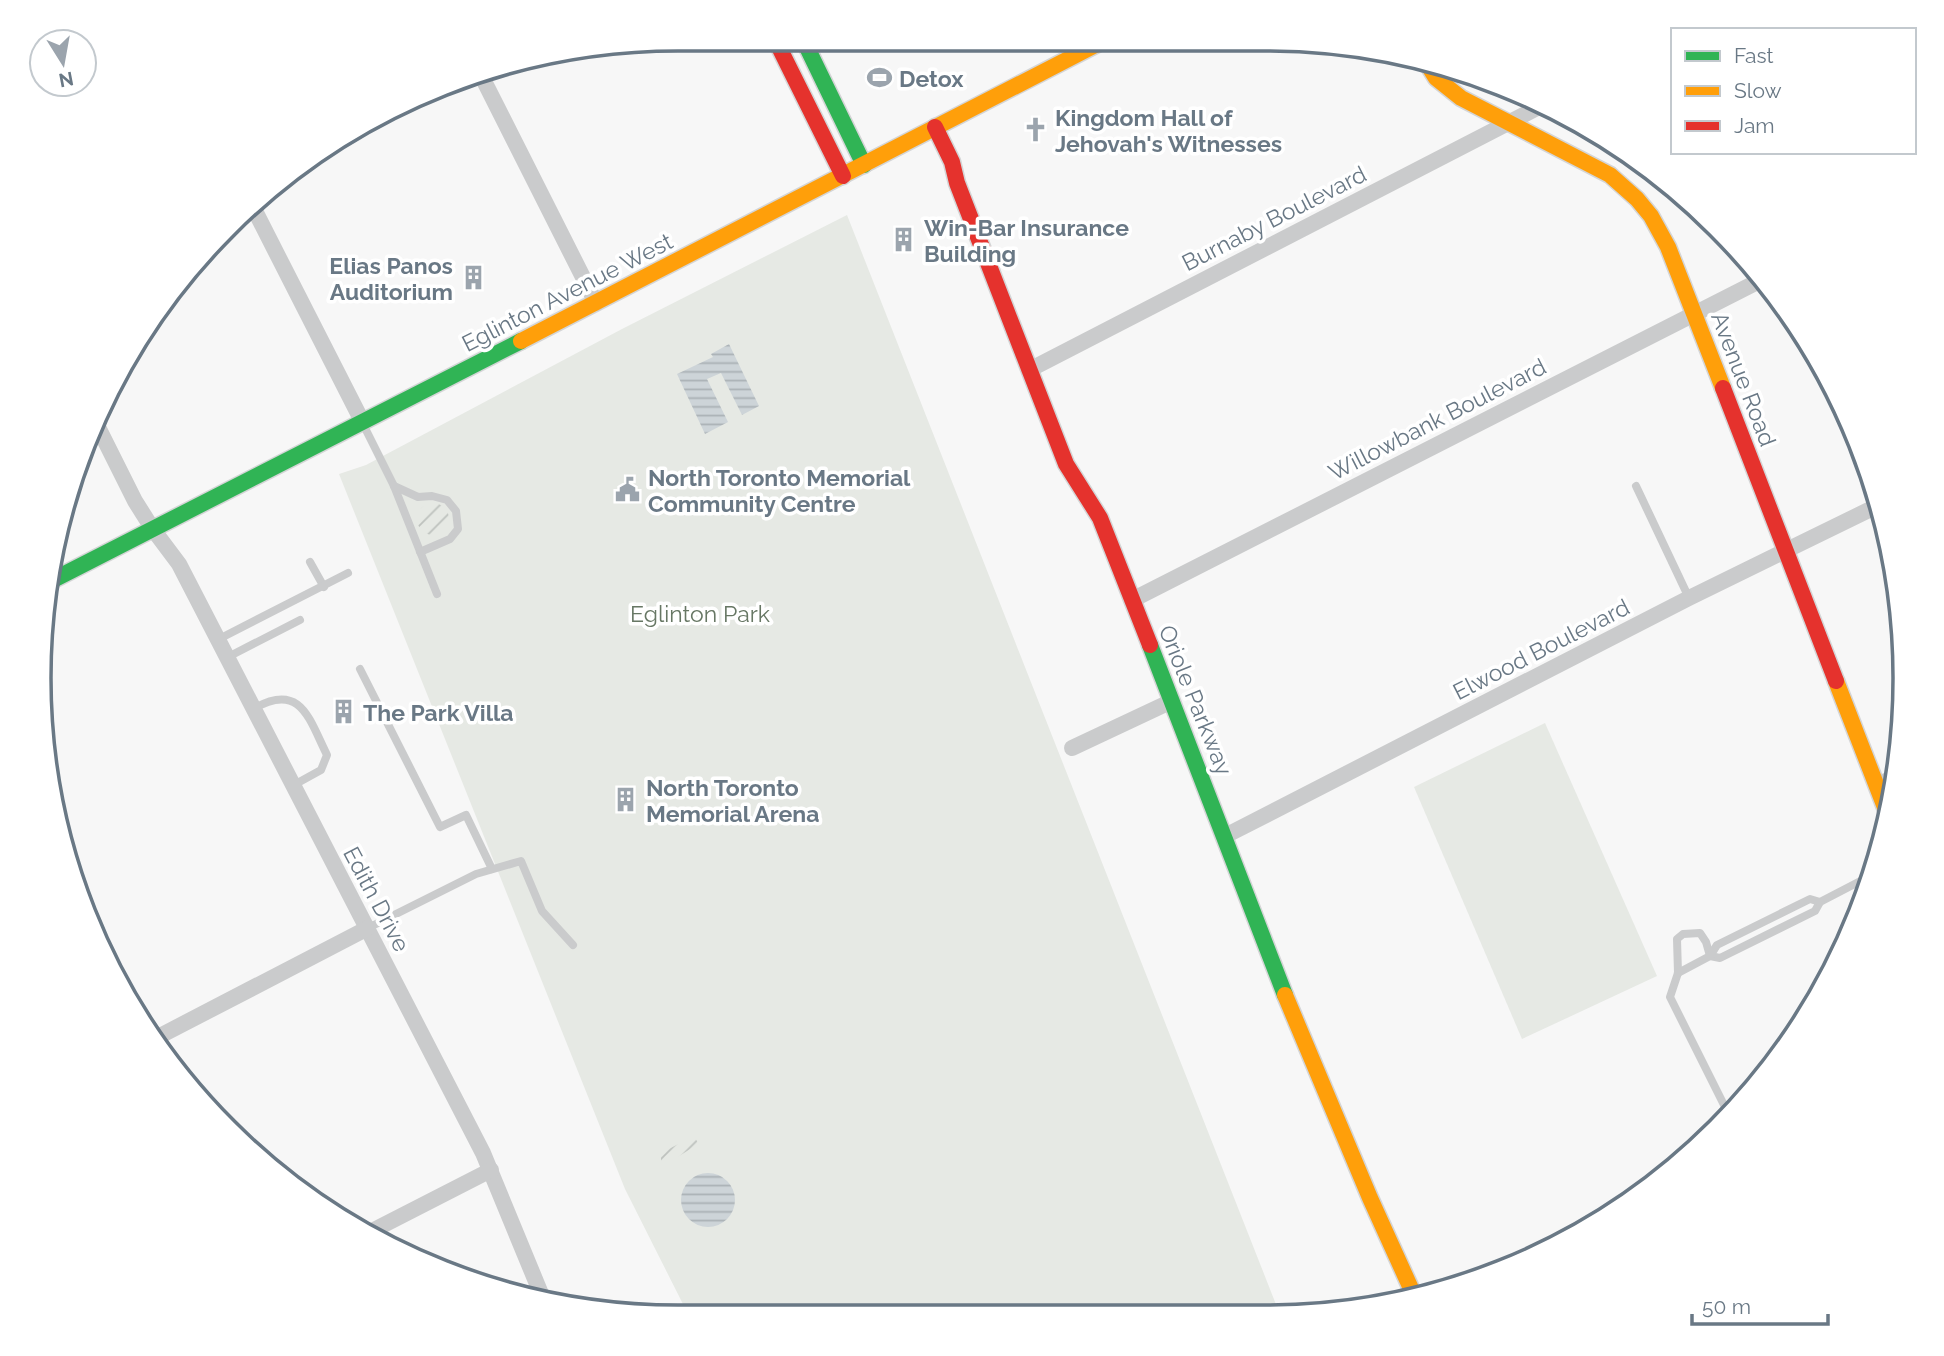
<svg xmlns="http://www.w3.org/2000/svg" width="1944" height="1356" viewBox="0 0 1944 1356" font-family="Raleway,sans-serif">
  <defs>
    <pattern id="garden-furrows" width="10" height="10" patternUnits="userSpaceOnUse" patternTransform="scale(1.75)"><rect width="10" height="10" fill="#e6e9e4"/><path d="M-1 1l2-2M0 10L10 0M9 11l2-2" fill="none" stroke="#bec2be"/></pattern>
    <pattern id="water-rules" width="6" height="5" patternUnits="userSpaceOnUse" patternTransform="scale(1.75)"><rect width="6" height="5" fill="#cdd4d8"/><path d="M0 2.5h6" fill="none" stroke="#aab1b5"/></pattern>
  </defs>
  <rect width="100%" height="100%" fill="#f7f7f7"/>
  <g fill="#e6e9e4">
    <path d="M847,215l432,1097 -590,4 -64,-127 -286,-715 27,-9 256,-136z"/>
    <path d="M1545,723l112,253 -135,63 -108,-252z"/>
  </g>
  <g fill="url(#garden-furrows)">
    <circle cx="433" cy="519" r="16"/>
    <path d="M694,1136l4,7 -3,3 -30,19 -4,-1v-11z"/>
  </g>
  <g fill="url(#water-rules)">
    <path d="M729,344l30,62 -17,9 -21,-42 -14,6 21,43 -23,12 -28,-60 36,-17 -2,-3z"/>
    <circle cx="708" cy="1200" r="27"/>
  </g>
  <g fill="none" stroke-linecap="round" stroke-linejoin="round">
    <defs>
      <g id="fast">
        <path d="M803,39l61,126"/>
        <path d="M47,583l474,-242"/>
        <path d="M1150,645l135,350"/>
      </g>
      <g id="slow">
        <path d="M1428,65l8,13 25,20 149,77 27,24 14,17 17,31 55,141"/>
        <path d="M521,341l586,-302"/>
        <path d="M1836,681l52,134"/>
        <path d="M1285,995l85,203 43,95"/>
      </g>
      <g id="jam">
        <path d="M775,39l68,137"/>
        <path d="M935,127l17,35 5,21 109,281 34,54 50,127"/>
        <path d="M1723,388l113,293"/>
      </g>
    </defs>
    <use href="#fast" stroke="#d4d5d6" stroke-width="19"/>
    <use href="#slow" stroke="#d4d5d6" stroke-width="19"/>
    <use href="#jam" stroke="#d4d5d6" stroke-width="19"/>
    <g stroke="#cacbcc" stroke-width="8">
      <path d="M363,424l31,62 43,108"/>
      <path d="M394,486l24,11 14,-1 15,4 9,11 2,18 -8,10 -30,13"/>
      <path d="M1636,486l53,112"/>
      <path d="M310,562l14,25"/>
      <path d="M217,640l131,-67"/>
      <path d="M226,658l74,-38"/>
      <path d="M360,669l80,158 26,-12 26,54"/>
      <path d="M253,709c48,-28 56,10 74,46l-6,15 -29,16"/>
      <path d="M368,928l108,-54 45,-13 21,50 31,34"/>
      <path d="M1710,956l-4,-14 -6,-9 -17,1 -6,5 1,34 -8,24 59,118"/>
      <path d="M1710,956l10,2 95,-47 5,-9 52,-27"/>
      <path d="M1678,973l32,-17 7,-11 93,-46 10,3"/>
    </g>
    <g stroke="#cacbcc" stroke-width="16">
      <path d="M481,75l115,228"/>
      <path d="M253,207l109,214"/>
      <path d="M1029,370l510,-263"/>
      <path d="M95,421l40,80 17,27 27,36 304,589 61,148"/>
      <path d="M1132,600l631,-321"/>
      <path d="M1072,748l100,-47"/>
      <path d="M1877,786l18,-10"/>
      <path d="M1225,836l464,-238 190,-93"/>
      <path d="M156,1038l212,-110"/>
      <path d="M366,1234l125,-64"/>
    </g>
    <use href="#fast" stroke="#30b455" stroke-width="16"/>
    <use href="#slow" stroke="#ff9f0a" stroke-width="16"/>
    <use href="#jam" stroke="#e5322d" stroke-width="16"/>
  </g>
  <defs>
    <symbol id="stadium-bare" viewBox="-9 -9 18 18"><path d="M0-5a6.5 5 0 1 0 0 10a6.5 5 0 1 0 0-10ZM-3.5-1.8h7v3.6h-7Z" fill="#9ba4ad" stroke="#fff" stroke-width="2.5" paint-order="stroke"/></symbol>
    <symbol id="church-bare" viewBox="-9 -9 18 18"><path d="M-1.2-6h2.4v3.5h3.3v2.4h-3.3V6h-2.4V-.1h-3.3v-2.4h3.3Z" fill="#9ba4ad" stroke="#fff" stroke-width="2.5" paint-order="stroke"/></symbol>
    <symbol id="building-bare" viewBox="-9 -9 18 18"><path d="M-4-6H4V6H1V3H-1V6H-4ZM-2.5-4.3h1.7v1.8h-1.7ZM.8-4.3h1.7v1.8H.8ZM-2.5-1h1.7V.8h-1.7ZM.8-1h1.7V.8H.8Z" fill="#9ba4ad" stroke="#fff" stroke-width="2.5" paint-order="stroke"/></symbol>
    <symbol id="civic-bare" viewBox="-9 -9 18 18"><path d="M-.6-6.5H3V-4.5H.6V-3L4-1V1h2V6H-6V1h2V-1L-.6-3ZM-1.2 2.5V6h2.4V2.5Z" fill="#9ba4ad" stroke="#fff" stroke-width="2.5" paint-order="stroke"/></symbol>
  </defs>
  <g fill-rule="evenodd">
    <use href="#stadium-bare" x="862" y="60" width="35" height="35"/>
    <use href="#church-bare" x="1018" y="112" width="35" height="35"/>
    <use href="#building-bare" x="886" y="222" width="35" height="35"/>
    <use href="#building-bare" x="456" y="260" width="35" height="35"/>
    <use href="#civic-bare" x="610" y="472" width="35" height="35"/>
    <use href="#building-bare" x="326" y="694" width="35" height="35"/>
    <use href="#building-bare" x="608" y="782" width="35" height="35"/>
  </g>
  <g text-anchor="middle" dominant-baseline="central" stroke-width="7" stroke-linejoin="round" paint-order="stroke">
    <g font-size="23" font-weight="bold" fill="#697885" stroke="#fff" text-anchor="start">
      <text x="899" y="78">Detox</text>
      <text x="1055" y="117">Kingdom Hall of<tspan x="1055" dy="26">Jehovah's Witnesses</tspan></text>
      <text x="924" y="227">Win-Bar Insurance<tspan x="924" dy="26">Building</tspan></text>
      <text x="453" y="265" text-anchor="end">Elias Panos<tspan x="453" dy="26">Auditorium</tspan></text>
      <text x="648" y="477">North Toronto Memorial<tspan x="648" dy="26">Community Centre</tspan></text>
      <text x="363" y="712">The Park Villa</text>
      <text x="646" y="787">North Toronto<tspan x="646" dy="26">Memorial Arena</tspan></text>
    </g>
    <g font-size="23" fill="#697885" stroke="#fff">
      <text transform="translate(1274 218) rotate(-27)">Burnaby Boulevard</text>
      <text transform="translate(567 292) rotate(-27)">Eglinton Avenue West</text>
      <text transform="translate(1744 379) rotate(69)">Avenue Road</text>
      <text transform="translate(1437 419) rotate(-27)">Willowbank Boulevard</text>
      <text transform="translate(1541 649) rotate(-27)">Elwood Boulevard</text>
      <text transform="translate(1196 700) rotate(68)">Oriole Parkway</text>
      <text transform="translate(377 899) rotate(62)">Edith Drive</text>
    </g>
    <g font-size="23" fill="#677764" stroke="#fff">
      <text x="700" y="613">Eglinton Park</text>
    </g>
  </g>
  <path d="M0 0H1944V1356H0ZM678 51H1266A627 627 0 0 1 1893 678V678A627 627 0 0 1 1266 1305H678A627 627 0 0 1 51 678V678A627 627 0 0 1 678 51Z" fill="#fff" fill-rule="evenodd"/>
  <path fill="none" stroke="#697885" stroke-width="3.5" d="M678 51H1266A627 627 0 0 1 1893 678V678A627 627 0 0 1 1266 1305H678A627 627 0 0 1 51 678V678A627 627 0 0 1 678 51Z"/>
  <rect x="1671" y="28" width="245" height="126" fill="#ffffff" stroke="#c3c9ce" stroke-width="2"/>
  <rect x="1685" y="51" width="35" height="10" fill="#30b455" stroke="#c3c9ce" stroke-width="2"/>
  <text x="1734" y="63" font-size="21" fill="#697885">Fast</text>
  <rect x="1685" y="86" width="35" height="10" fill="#ff9f0a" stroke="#c3c9ce" stroke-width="2"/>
  <text x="1734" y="98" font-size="21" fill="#697885">Slow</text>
  <rect x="1685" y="121" width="35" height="10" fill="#e5322d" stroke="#c3c9ce" stroke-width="2"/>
  <text x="1734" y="133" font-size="21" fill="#697885">Jam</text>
  <g transform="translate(63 63) rotate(169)"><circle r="33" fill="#ffffff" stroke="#c3c9ce" stroke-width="2"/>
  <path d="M0-5L12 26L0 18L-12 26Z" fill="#9ba4ad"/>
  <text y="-10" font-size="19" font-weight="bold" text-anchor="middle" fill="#697885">N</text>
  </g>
  <path d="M1692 1314v10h136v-10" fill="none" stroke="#697885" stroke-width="3.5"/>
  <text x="1702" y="1314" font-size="21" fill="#697885" stroke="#ffffff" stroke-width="5" paint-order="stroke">50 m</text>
</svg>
